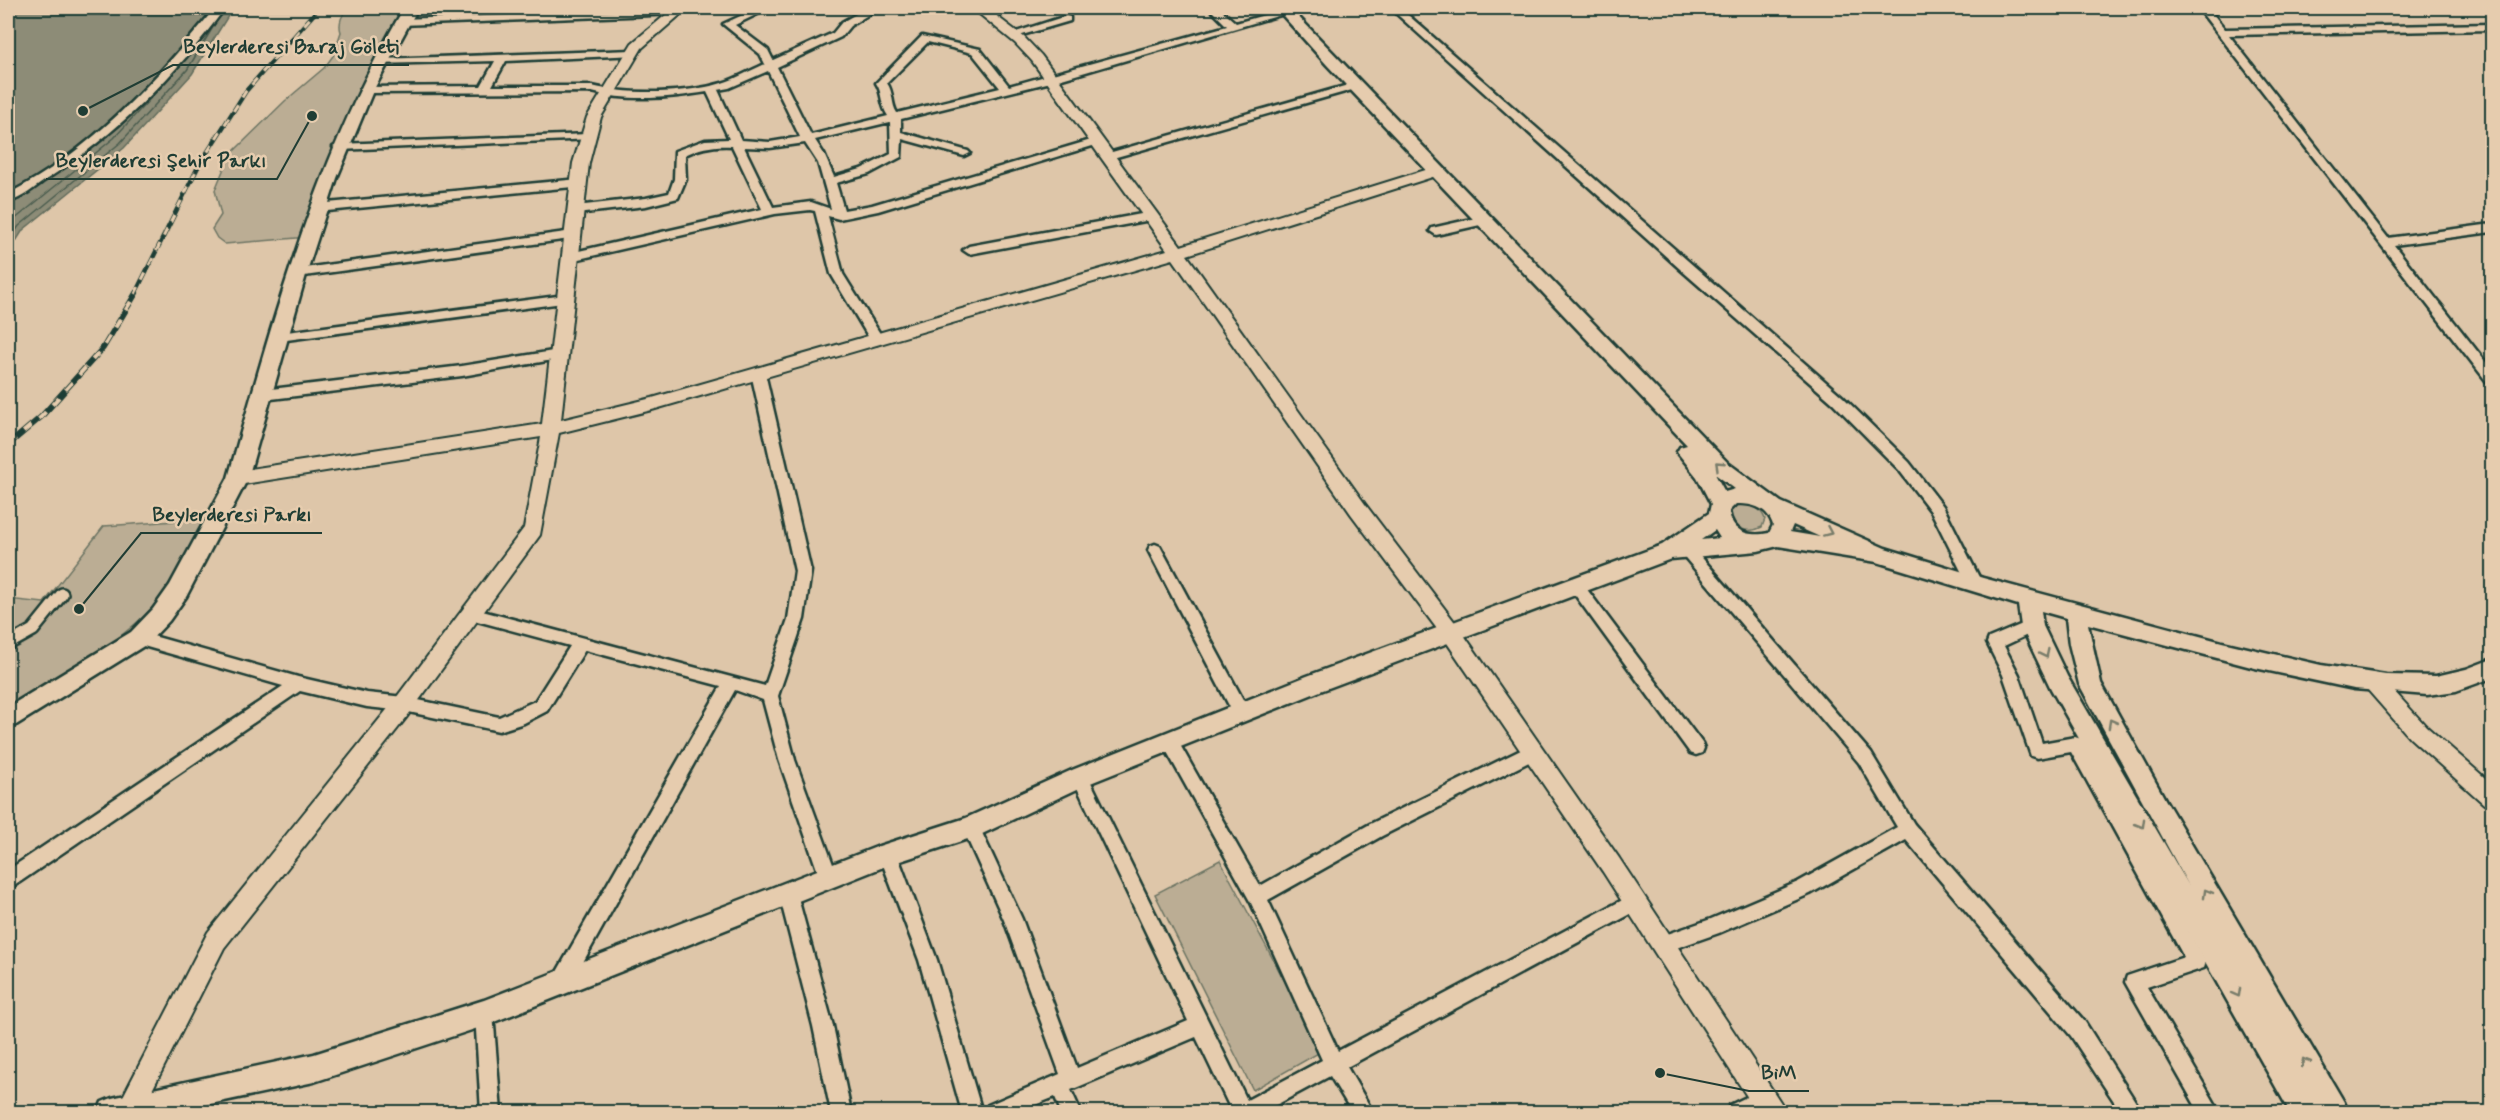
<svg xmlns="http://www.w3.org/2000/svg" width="2500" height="1120" viewBox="0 0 2500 1120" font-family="Mynerve,sans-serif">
  <rect width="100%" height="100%" fill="#dec6a9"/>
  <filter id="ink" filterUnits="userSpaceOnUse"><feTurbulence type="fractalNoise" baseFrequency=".0167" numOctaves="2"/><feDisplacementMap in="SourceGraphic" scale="12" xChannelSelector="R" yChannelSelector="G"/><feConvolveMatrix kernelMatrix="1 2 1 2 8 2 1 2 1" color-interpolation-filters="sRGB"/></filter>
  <g filter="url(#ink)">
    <g fill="#bbad94" stroke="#6d7564" stroke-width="1.5">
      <path d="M348,8h63l-10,15 -93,214 -83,7 -8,-6 -5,-9 9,-14 -6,-25 12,-29 8,-11 50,-49 39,-33 9,-12 8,-24c-3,-9 1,-18 7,-24z"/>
      <path d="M1738,504c12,0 22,2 27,15l-3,8c-15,8 -30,1 -34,-15z"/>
      <path d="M205,519c-15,35 -33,70 -61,97 -39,37 -91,63 -136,92v-109l36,4 60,-77z"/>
      <path d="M1220,860l102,191 -69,39 -98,-196z"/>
    </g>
    <path fill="#8d8c77" stroke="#616c5c" stroke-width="1.5" d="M8,8h225l-41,66 -68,74 -101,82 -15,24z"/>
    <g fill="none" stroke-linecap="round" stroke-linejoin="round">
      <g stroke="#4b5d4f" stroke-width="1.5">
        <path d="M8,228l6,-8 100,-82 69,-75"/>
        <path d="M8,242l11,-16 101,-83 67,-73 31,-51"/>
      </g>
      <defs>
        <path id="pedestrian" d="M8,644l25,-14 29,-36"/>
        <g id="minor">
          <path d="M215,8h10c-49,67 -108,126 -178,171 -12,8 -25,20 -39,23v-8c84,-43 148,-114 207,-186z"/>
          <path d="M758,8h12l-35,17 33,25 5,10 60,-27 9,-11 25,-14h12l-29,18 -9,11 -64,30 34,68 77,-19c-8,-11 -5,-23 -12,-33l46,-47 58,13 29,37 218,-60 -18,-18h10l17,15 50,-14 5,3 -236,69 -154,38v13l67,19 2,2 -6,3 -62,-17 -1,18 -32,17 -33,9 8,27 28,-5 219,-65 4,-1 6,3 -2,2 -221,67 -39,8 -11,-3 15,58 41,66 -7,4 -5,-1 -41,-69 -16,-63 -5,-1 -35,4 -205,47 -4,-1 -2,-3 2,-3 4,-1 192,-44 -30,-63c-17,-1 -31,1 -47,9l1,24 -8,19 -32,8 -70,8 -6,-4 6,-4 70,-8 23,-5 5,-14 1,-28 30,-11 24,-1 -22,-47c-37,6 -78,10 -115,0l-227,1 -5,-3 5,-3 116,-1 14,-25 -119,3 -1,-2 5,-3 253,-9 5,3 -1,2 -131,6 -14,25h100c36,9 94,8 130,-3 14,-4 29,-13 43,-19l-5,-10 -37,-30zM928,42l44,11 28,35 -103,25c-6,-9 -3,-20 -10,-30zM768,71l32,66 -30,5 -29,-2 -23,-50 11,-2zM890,122l1,32 -30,15 -27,8 -10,-23 -9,-14zM805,143l13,20 13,46 -20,-7 -38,5 -29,-60 26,1z"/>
          <path d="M1002,8h13l-22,10 -9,-2z"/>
          <path d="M1390,8h10l443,389 66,65 34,44 40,79 -3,4h-10l-38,-76 -33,-43 -66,-67 -153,-134z"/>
          <path d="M2198,8h10l17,21 267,-5v6l-263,5 159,203 104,-14v8l-98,13 98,125v14l-5,-2z"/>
          <path d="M675,9l5,3 -1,2 -278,11 -5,-3 5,-3z"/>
          <path d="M1066,16l4,1v4l-58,17 -5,-3z"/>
          <path d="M1355,83l4,1v4l-246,70 -4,1 -6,-3 2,-2z"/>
          <path d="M589,134l6,3 -2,2 -254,11 -6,-3 6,-3z"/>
          <path d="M579,179l4,1v6l-266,26 -6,-4 6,-4z"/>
          <path d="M1152,212l4,1v6l-187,35 -6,-4 6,-4z"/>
          <path d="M1485,216l4,1v6l-53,12 -6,-4 2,-3z"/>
          <path d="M573,231l6,4 -2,3 -280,39 -6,-4 6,-4z"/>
          <path d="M565,295l6,4 -1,3 -291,39 -7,-4 7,-4z"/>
          <path d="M559,350l5,2 2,3 -2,3 -102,18 -199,24 -7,-5 7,-5 199,-24z"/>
          <path d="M758,368l7,5 46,198 -7,48 -26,77 17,64 43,118 -3,6 -6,2 -6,-2 -3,-6 -41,-118 -16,-60 -28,-10 -167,299 -7,3 -7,-3 -2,-6 2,-6 167,-291 -136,-36 -38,61 -23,12 -25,8 -95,-20 -37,-4 -67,-16 -286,195 -6,2v-18l275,-184 -150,-43 -2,-5 2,-5 6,-1 159,45 69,16 37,4 95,20 36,-16 35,-55 -104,-28 -3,-4 3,-4 5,-2 294,78 23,-67 7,-48 -44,-198z"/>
          <path d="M1686,543l5,2 180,208 43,71 171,198 57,90h-21l-50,-76 -165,-196 -96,54 -91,39 -57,20 -6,-3 -3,-6 3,-6 55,-19 87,-37 99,-55 -38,-64 -178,-210 -2,-4 2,-4z"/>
          <path d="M1155,544l5,2 87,161 2,5 -2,5 -6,2 -6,-2 -87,-167 2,-4z"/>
          <path d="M1575,578l5,2 122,163 2,5 -2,5 -6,2 -6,-2 -120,-165 -3,-4 3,-4z"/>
          <path d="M2032,620l6,2 2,4 -2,4 -34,16 15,29 23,68 33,-6 6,2 125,223 -2,6 -57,19 73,125h-21l-74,-130 2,-6 57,-19 -113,-205 -34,6 -6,-2 -28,-81 -16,-32 2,-5z"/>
          <path d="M1169,734l6,2 85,150 110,-62 157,-77 6,-2 6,2 2,5 -2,5 -157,79 -114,64 70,151 292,-155 6,-2 6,2 3,6 -3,6 -295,159 26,45h-21l-22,-36 -67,36h-31l-36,-75 -125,53 10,22h-20l-6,-15 -38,15h-32l3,-7 72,-31 -56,-154 -42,-93 3,-5 6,-3 6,3 45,97 55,149 111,-47 -116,-244 2,-5 6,-2 6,2 161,328 75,-40 -71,-157 -90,-162 2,-5z"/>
          <path d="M888,846l6,2 3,6 40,106 45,152h-20l-43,-152 -40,-106 3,-6z"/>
          <path d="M788,886l6,2 3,6 36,132 18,86h-20l-18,-86 -34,-132 3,-6z"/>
          <path d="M484,1004l7,2 2,7 8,99h-20l-6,-99 2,-7z"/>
          <path d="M1763,1089l7,3 3,7 -3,7 -13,6h-30l3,-7z"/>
        </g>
        <g id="tertiary">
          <path d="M674,8h14l-46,40 -41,69 -12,46 -28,257 91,-22 515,-148 -135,-189 -17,-18 -43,-35h14l38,29 17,18 140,191 251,-78h10l3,3 -3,3 -255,81 178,249 92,121 162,233 162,245 4,9h-28l-154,-240 -160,-235 -92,-123 -178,-255 -521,151 -93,23 -19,102 -134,183 -182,230 -83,164h-26l93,-180 182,-226 134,-178 17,-91 -303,48 -7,-2 -2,-5 2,-5 7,-2 304,-47 31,-261 14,-46 45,-74z"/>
          <path d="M2374,674l7,3 45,49 66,58v23l-8,-3 -74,-66 -43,-49 -3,-6 3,-6z"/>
        </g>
        <g id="secondary">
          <path d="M404,8h14l-45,83 -36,87 -29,90 -60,210 -62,119 -17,24 -22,23 -131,81 -8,3v-21l123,-75 22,-23 17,-24 58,-107c46,-161 89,-325 176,-470z"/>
          <path d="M1276,8h14l438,455 53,39 104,46 98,30 239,64 99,23 65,10 50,1 30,-7 26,-10v19l-36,13 -29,4 -73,-6 -99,-21 -167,-44 13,59 65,118 178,301 4,10h-58l-239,-423 -30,-63 -3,-21 -141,-43 -99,-16 -20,5 -87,8 -348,131 -235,94 -108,51 -89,29 -407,162 -170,56 -141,30h-75l4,-10 10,-4 202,-44 170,-54 395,-154 87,-28 106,-48 235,-94 355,-131 47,-32 2,-9 -14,-27 -20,-25 3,-5 7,-2 -360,-380zM1715,474l20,15 -10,3zM1736,504c17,-1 32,4 37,21l-4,8c-19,4 -37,0 -40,-22zM1793,525l27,12 -30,-5zM1715,530l5,8 -19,2zM2041,611l25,7 3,26 10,40 110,202 -122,-210 -24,-50z"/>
        </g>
      </defs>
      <use href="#pedestrian" stroke="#1f3d34" stroke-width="16"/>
      <use href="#minor" stroke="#1f3d34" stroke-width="5"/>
      <use href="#tertiary" stroke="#1f3d34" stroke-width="4"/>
      <use href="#secondary" stroke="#1f3d34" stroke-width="5"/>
      <use href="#pedestrian" stroke="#e6ccae" stroke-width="11"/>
      <use href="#minor" fill="#e6ccae" fill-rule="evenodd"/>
      <use href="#tertiary" fill="#e6ccae" fill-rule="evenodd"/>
      <use href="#secondary" fill="#e6ccae" fill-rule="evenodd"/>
      <defs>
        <path id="rail-far1" d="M135,294l63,-127 48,-76 73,-83"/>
        <path id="rail" d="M8,445l33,-28 62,-69 33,-55"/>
      </defs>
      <use href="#rail-far1" stroke="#1f3d34" stroke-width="4.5"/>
      <use href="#rail" stroke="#1f3d34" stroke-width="6"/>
      <use href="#rail-far1" stroke="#e6ccae" stroke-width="3" stroke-dasharray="8" stroke-linecap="butt"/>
      <use href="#rail" stroke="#e6ccae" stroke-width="4" stroke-dasharray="10" stroke-linecap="butt"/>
    </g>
    <defs><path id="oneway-chevron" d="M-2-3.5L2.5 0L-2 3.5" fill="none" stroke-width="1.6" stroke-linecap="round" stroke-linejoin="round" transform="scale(1.5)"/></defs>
    <g stroke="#797d6b">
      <use href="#oneway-chevron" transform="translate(1719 465) rotate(-137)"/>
      <use href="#oneway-chevron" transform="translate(1828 532) rotate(24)"/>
      <use href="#oneway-chevron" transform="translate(2045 654) rotate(64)"/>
      <use href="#oneway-chevron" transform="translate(2112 723) rotate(-119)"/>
      <use href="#oneway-chevron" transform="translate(2141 824) rotate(60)"/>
      <use href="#oneway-chevron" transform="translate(2207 893) rotate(-120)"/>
      <use href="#oneway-chevron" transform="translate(2237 993) rotate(61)"/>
      <use href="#oneway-chevron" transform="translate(2305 1062) rotate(-120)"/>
    </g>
  </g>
  <path fill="none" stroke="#1f3d34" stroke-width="2" d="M83 111L173 65H409M312 116L277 179H46M79 609L141 533H322M1660 1073L1749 1091H1809"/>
  <g fill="#1f3d34" stroke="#e6ccae" stroke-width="2">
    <circle cx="83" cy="111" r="6"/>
    <circle cx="312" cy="116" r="6"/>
    <circle cx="79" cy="609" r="6"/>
    <circle cx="1660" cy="1073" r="6"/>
  </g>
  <g font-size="20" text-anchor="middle" font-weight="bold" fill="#1f3d34" stroke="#e6ccae" stroke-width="5" stroke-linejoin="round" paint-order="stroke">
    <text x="291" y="53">Beylerderesi Baraj Göleti</text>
    <text x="161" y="167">Beylerderesi Şehir Parkı</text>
    <text x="232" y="521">Beylerderesi Parkı</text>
    <text x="1779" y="1079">BiM</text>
  </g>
  <rect width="2500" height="1120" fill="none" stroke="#e6ccae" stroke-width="30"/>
  <rect x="15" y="15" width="2470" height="1090" fill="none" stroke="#1f3d34" stroke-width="2" filter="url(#ink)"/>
</svg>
